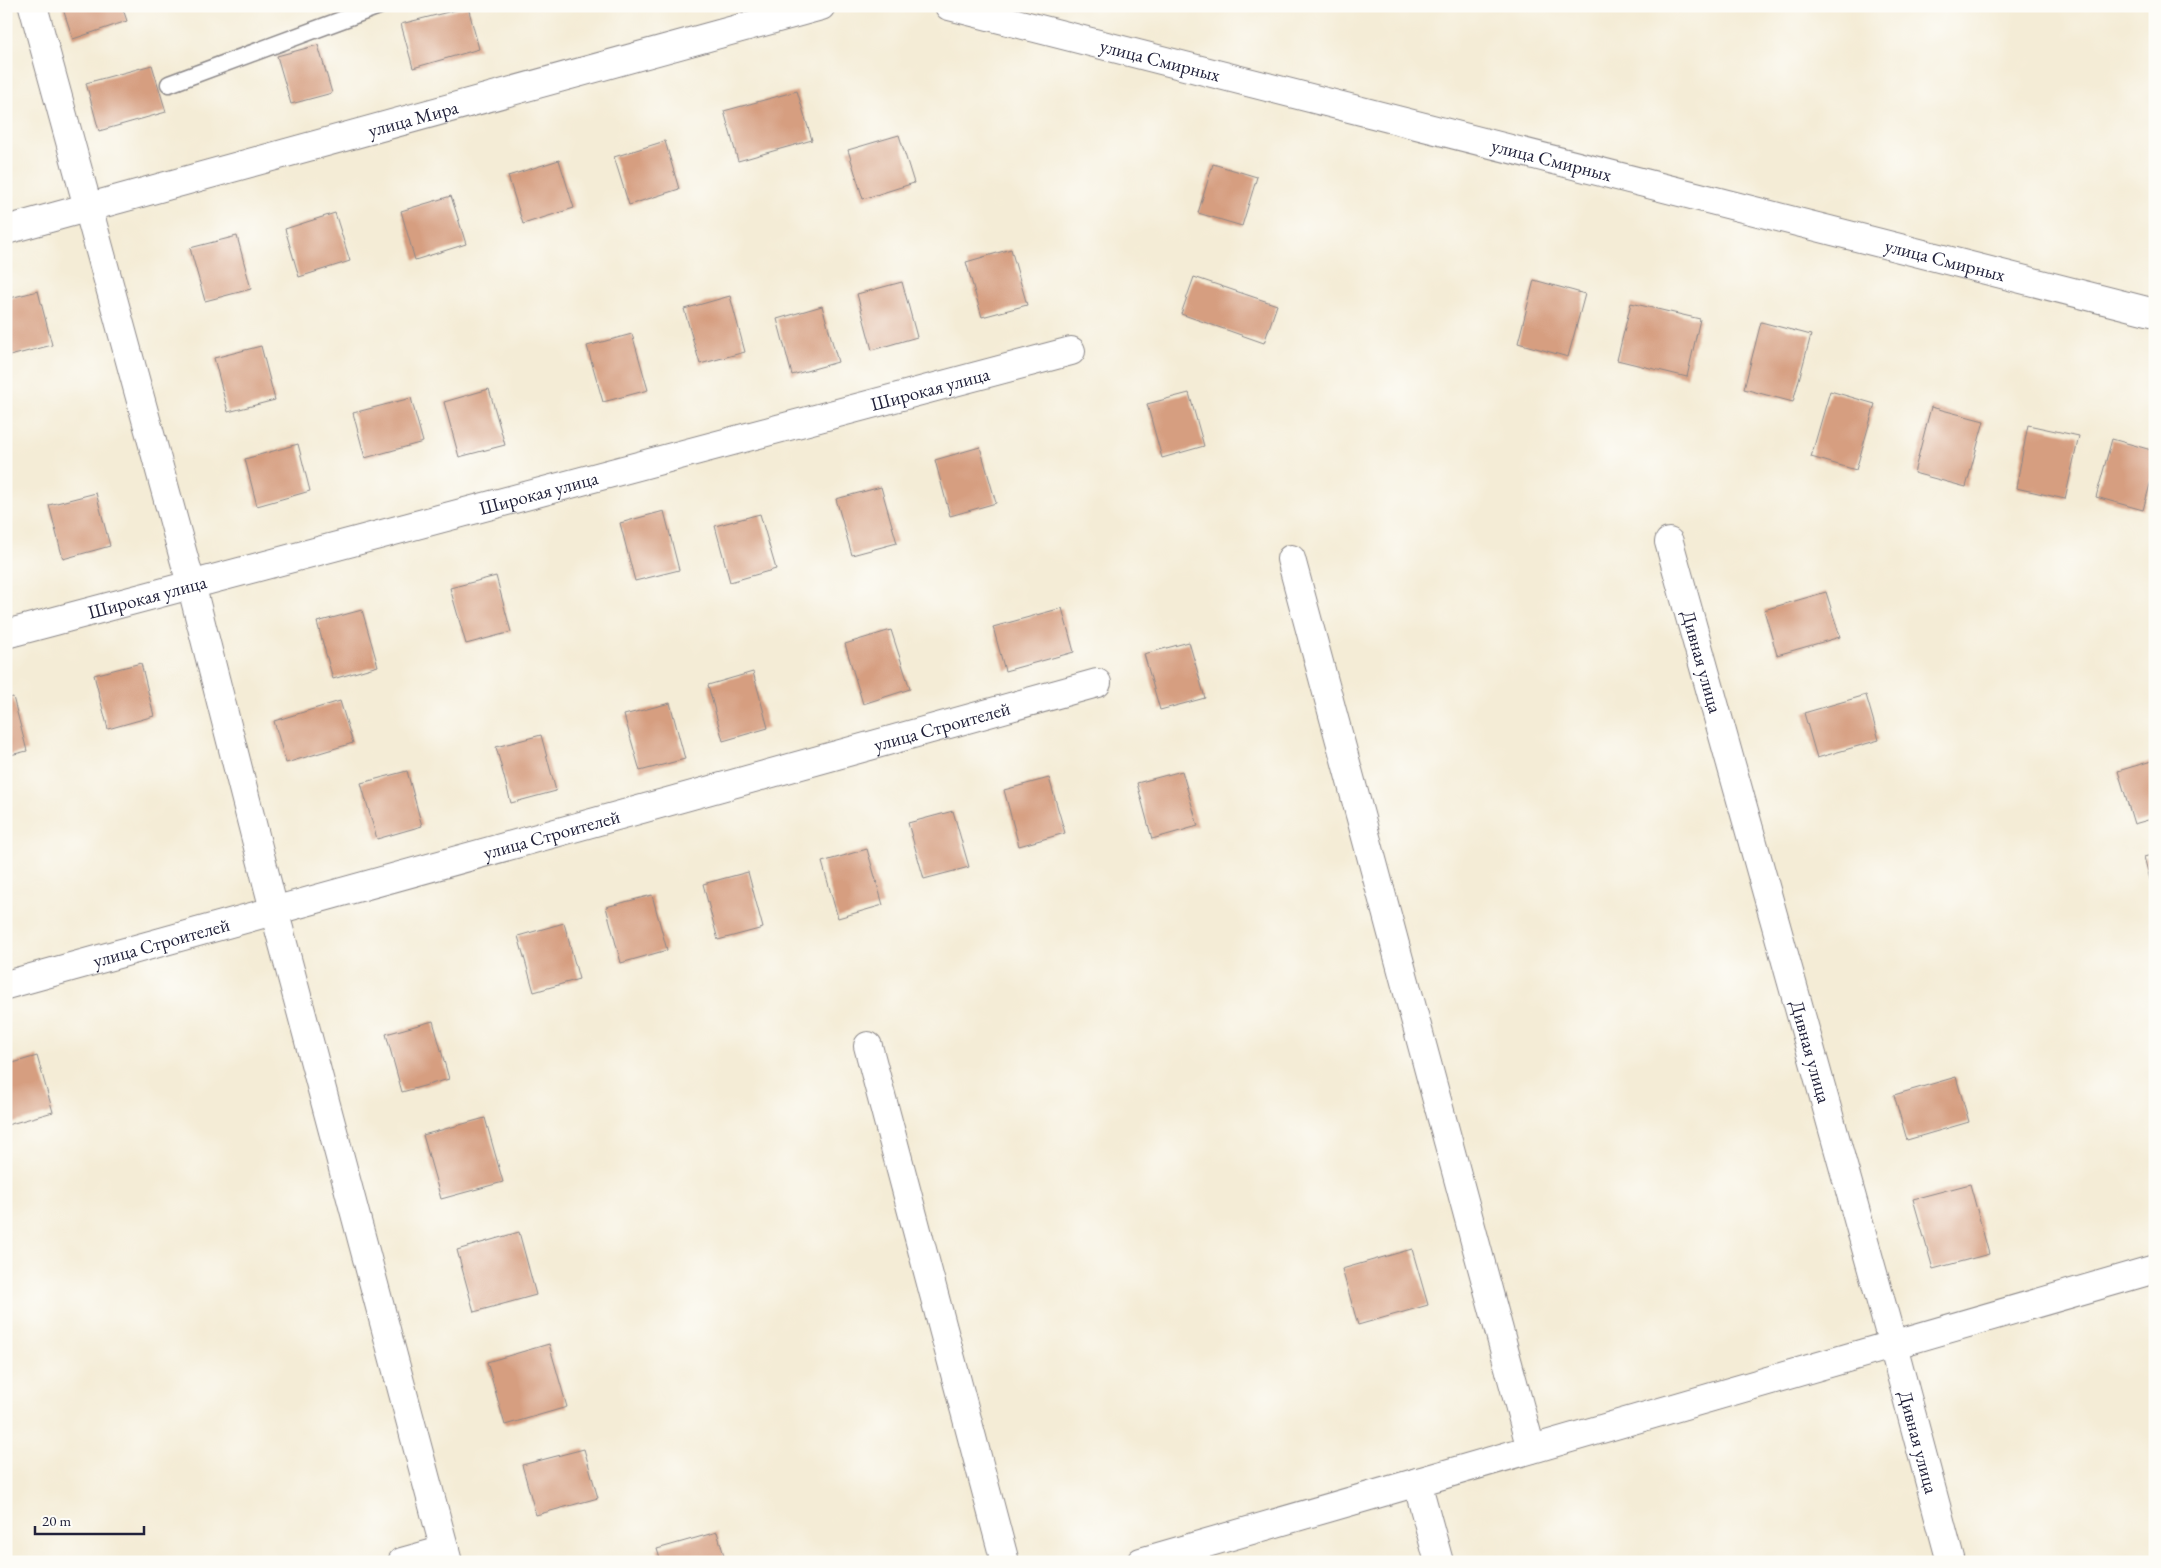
<svg xmlns="http://www.w3.org/2000/svg" width="2161" height="1568" viewBox="0 0 2161 1568" font-family="'EB Garamond',serif">
  <rect width="100%" height="100%" fill="#fdfcf7"/>
  <filter id="ink" filterUnits="userSpaceOnUse"><feTurbulence type="fractalNoise" baseFrequency=".02" numOctaves="2"/><feDisplacementMap in="SourceGraphic" scale="10" xChannelSelector="R" yChannelSelector="G"/><feConvolveMatrix kernelMatrix="1 2 1 2 8 2 1 2 1" color-interpolation-filters="sRGB"/></filter>
  <filter id="wash" filterUnits="userSpaceOnUse"><feTurbulence type="fractalNoise" baseFrequency=".0096" numOctaves="4" result="noise"/><feDisplacementMap in="SourceGraphic" scale="20" xChannelSelector="R" yChannelSelector="G"/><feGaussianBlur stdDeviation="1.12" result="paint"/><feColorMatrix in="noise" values="0 0 0 0 0 0 0 0 0 0 0 0 0 0 0 0 0 1.4 0 .05"/><feComposite in="paint" operator="in"/></filter>
  <g filter="url(#wash)">
    <rect width="100%" height="100%" fill="#f4ecd6"/>
    <g id="blocks">
      <g fill="#d69e80">
        <path d="M62,6h60l5,15 -54,18z"/>
        <path d="M468,7l11,42 -66,19 -12,-44z"/>
        <path d="M318,45l14,48 -41,11 -14,-48z"/>
        <path d="M152,65l14,47 -67,19 -13,-48z"/>
        <path d="M797,91l15,49 -74,21 -14,-50z"/>
        <path d="M899,135l15,48 -51,16 -15,-49z"/>
        <path d="M665,141l14,48 -50,16 -15,-48z"/>
        <path d="M559,160l15,48 -51,16 -15,-48z"/>
        <path d="M1213,164l44,13 -15,49 -44,-13z"/>
        <path d="M451,196l15,48 -51,16 -14,-49z"/>
        <path d="M335,213l15,48 -51,16 -14,-48z"/>
        <path d="M237,236l14,53 -46,12 -15,-53z"/>
        <path d="M1011,249l16,56 -45,12 -16,-55z"/>
        <path d="M1194,277l83,28 -13,38 -83,-29z"/>
        <path d="M1534,280l51,14 -17,63 -50,-14z"/>
        <path d="M902,282l15,55 -45,13 -15,-56z"/>
        <path d="M38,291l14,54 -46,12v-58z"/>
        <path d="M730,296l15,56 -45,12 -16,-55z"/>
        <path d="M1631,303l69,16 -13,58 -70,-17z"/>
        <path d="M822,306l16,56 -46,13 -15,-56z"/>
        <path d="M1761,322l50,13 -18,67 -49,-13z"/>
        <path d="M632,334l16,56 -45,12 -16,-56z"/>
        <path d="M261,346l14,54 -47,12 -14,-54z"/>
        <path d="M489,389l16,56 -46,12 -15,-55z"/>
        <path d="M1830,391l45,13 -19,66 -45,-13z"/>
        <path d="M1189,393l15,53 -42,12 -15,-54z"/>
        <path d="M411,398l12,44 -58,16 -12,-45z"/>
        <path d="M1931,407l53,14 -18,66 -52,-14z"/>
        <path d="M2028,425l51,11 -14,63 -49,-11z"/>
        <path d="M2112,439l43,12v15l-12,44 -47,-13z"/>
        <path d="M298,444l12,47 -53,15 -12,-47z"/>
        <path d="M980,447l16,56 -46,13 -15,-56z"/>
        <path d="M881,487l16,56 -45,12 -16,-56z"/>
        <path d="M96,493l14,53 -47,13 -14,-54z"/>
        <path d="M664,511l15,59 -44,11 -15,-58z"/>
        <path d="M760,514l16,55 -46,13 -15,-56z"/>
        <path d="M496,576l15,56 -45,12 -16,-56z"/>
        <path d="M1826,592l14,45 -63,18 -13,-45z"/>
        <path d="M1062,608l12,44 -69,19 -12,-44z"/>
        <path d="M362,610l16,56 -45,13 -16,-57z"/>
        <path d="M891,630l19,59 -47,15 -18,-60z"/>
        <path d="M1189,642l16,56 -45,12 -16,-56z"/>
        <path d="M141,663l13,53 -46,13 -14,-54z"/>
        <path d="M753,672l15,56 -45,13 -15,-56z"/>
        <path d="M1866,695l13,45 -62,18 -13,-45z"/>
        <path d="M13,697l14,54 -21,5v-57z"/>
        <path d="M340,701l13,42 -67,20 -12,-42z"/>
        <path d="M670,703l15,56 -45,12 -16,-56z"/>
        <path d="M541,735l15,56 -45,12 -15,-56z"/>
        <path d="M2155,760v58l-21,6 -16,-53z"/>
        <path d="M407,771l15,55 -45,13 -16,-56z"/>
        <path d="M1182,771l16,55 -46,13 -15,-56z"/>
        <path d="M1049,778l16,55 -46,13 -15,-56z"/>
        <path d="M953,811l16,56 -45,12 -16,-56z"/>
        <path d="M867,849l16,56 -45,13 -16,-56z"/>
        <path d="M2155,854v40h-1l-10,-37z"/>
        <path d="M748,872l15,56 -45,12 -15,-56z"/>
        <path d="M652,895l15,55 -46,13 -15,-56z"/>
        <path d="M564,923l15,56 -45,13 -16,-56z"/>
        <path d="M433,1021l16,58 -47,13 -16,-58z"/>
        <path d="M37,1056l16,56 -46,13 -1,-60z"/>
        <path d="M1956,1077l13,45 -62,18 -13,-45z"/>
        <path d="M485,1118l18,64 -62,17 -18,-64z"/>
        <path d="M1970,1184l19,70 -56,15 -20,-70z"/>
        <path d="M519,1232l17,63 -62,17 -17,-62z"/>
        <path d="M1412,1249l16,56 -70,20 -16,-56z"/>
        <path d="M549,1344l18,63 -62,18 -18,-63z"/>
        <path d="M584,1449l14,49 -62,17 -14,-50z"/>
        <path d="M717,1532l9,30h-65l-4,-13z"/>
      </g>
    </g>
  </g>
  <g filter="url(#ink)">
    <use href="#blocks" fill-opacity="0" stroke="#8b8788" stroke-width="1"/>
    <g fill="none" stroke-linecap="round" stroke-linejoin="round">
      <defs>
        <path id="service" d="M169,84l210,-78"/>
        <g id="minor">
          <path d="M33,6l158,578 83,326 174,652"/>
          <path id="s1" d="M949,6l1206,307"/>
          <path id="s2" d="M6,230l815,-224"/>
          <path id="s3" d="M1669,542l224,803 58,217"/>
          <path d="M1291,559l240,890"/>
          <path id="s4" d="M6,634l1065,-283"/>
          <path id="s5" d="M6,985l1091,-302"/>
          <path d="M868,1046l137,516"/>
          <path d="M1417,1482l22,80"/>
          <path d="M402,1562l43,-12"/>
          <path d="M1141,1562l1014,-293"/>
        </g>
      </defs>
      <use href="#service" stroke="#8b8788" stroke-width="19"/>
      <use href="#minor" stroke="#8b8788" stroke-width="30"/>
      <use href="#service" stroke="#fff" stroke-width="16"/>
      <use href="#minor" stroke="#fff" stroke-width="28"/>
    </g>
  </g>
  <g text-anchor="middle" dominant-baseline="central" stroke-width="4" stroke-linejoin="round" paint-order="stroke">
    <g font-size="19" fill="#22223b" stroke="#fdfcf7">
      <text stroke="none"><textPath href="#s1" startOffset="218">улица Смирных</textPath></text>
      <text stroke="none"><textPath href="#s2" startOffset="422">улица Мира</textPath></text>
      <text stroke="none"><textPath href="#s1" startOffset="622">улица Смирных</textPath></text>
      <text stroke="none"><textPath href="#s1" startOffset="1028">улица Смирных</textPath></text>
      <text stroke="none"><textPath href="#s4" startOffset="956">Широкая улица</textPath></text>
      <text stroke="none"><textPath href="#s4" startOffset="551">Широкая улица</textPath></text>
      <text stroke="none"><textPath href="#s4" startOffset="146">Широкая улица</textPath></text>
      <text stroke="none"><textPath href="#s3" startOffset="124">Дивная улица</textPath></text>
      <text stroke="none"><textPath href="#s5" startOffset="971">улица Строителей</textPath></text>
      <text stroke="none"><textPath href="#s5" startOffset="566">улица Строителей</textPath></text>
      <text stroke="none"><textPath href="#s5" startOffset="161">улица Строителей</textPath></text>
      <text stroke="none"><textPath href="#s3" startOffset="529">Дивная улица</textPath></text>
      <text stroke="none"><textPath href="#s3" startOffset="934">Дивная улица</textPath></text>
    </g>
  </g>
  <rect width="2161" height="1568" fill="none" stroke="#fdfcf7" stroke-width="25"/>
  <path d="M35 1526v8h109v-8" fill="none" stroke="#22223b" stroke-width="2.5"/>
  <text x="42" y="1526" font-size="15" fill="#22223b" stroke="#fdfcf7" stroke-width="4" paint-order="stroke">20 m</text>
</svg>
